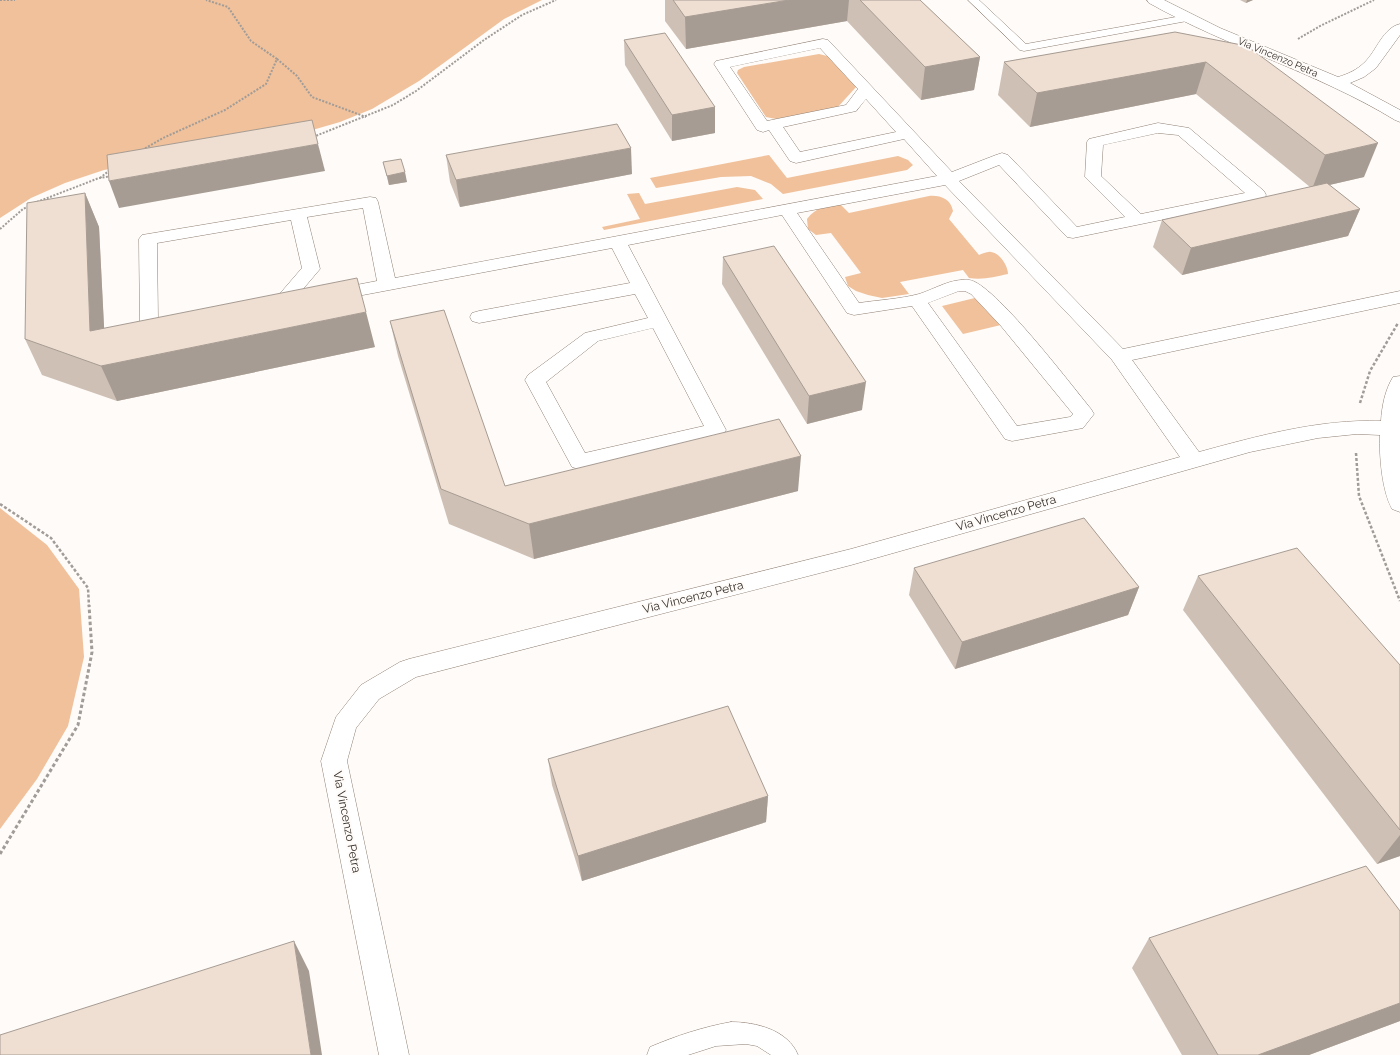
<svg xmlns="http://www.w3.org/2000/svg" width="1400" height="1055" viewBox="0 0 1400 1055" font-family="Raleway,sans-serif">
  <rect width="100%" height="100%" fill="#fefbf8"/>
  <g fill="#f0c19b">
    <path d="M0,0h542l-38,19 -85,62 -47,28 -32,13 -38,11 -198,37 -39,13 -34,15 -31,20z"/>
    <path d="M819,54l12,3 26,29 -21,23 -60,10 -10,-2 -29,-44 1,-3 6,-3z"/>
    <path d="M769,155l18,23 111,-22 10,4 5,5 -6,5 -124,24 -12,-10 -20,-8 -30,1 -65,11 -6,-10z"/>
    <path d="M737,187l18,3 8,9 -159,31 -2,-3 38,-8 -13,-25 12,-1 6,11z"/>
    <path d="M929,196c11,-1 22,3 24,15l-4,8 30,36c3,-1 9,-4 12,-3 9,1 17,14 17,22 -14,3 -25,6 -39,4l-6,-8 -63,12 9,12 -27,4 -14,-3 -12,-4 -8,-5 -3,-9 16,-4 -30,-40 -15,2 -8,-6 -1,-10c9,-12 19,-13 33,-15l9,9z"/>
    <path d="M979,297l22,28 -38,9 -21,-28z"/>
    <path d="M0,508l47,37 32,44 5,68 -16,69 -31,53 -37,50z"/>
  </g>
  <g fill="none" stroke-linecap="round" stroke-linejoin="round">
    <defs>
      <g id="lane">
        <path d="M968,0h11l47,44 161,-29 5,3 -5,3 -163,30 -4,-1z"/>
        <path d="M731,1022c25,0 57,8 67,33h-27l-14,-9 -11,-2 -30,2 -28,9h-41l3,-8c26,-11 53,-20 81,-25z"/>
      </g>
      <g id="street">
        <path d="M1147,0h17l56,28 118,49c10,-3 19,-7 27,-15 12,-12 18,-34 35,-38v11l-24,33 -12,9 -14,6 50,27v12l-5,-2c-79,-48 -166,-72 -246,-117z"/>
        <path d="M823,39l5,1 124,132 44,-17 6,-2 6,2 69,72 48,-10 -40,-40 2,-35 2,-3 69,-16 31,5 75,63 2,4 -2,4 -6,1 -185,38 -6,-1 -68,-72 -40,16 164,168 277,-58v12l-268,57 67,92c59,-16 120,-33 182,-31 1,-15 4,-31 12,-44l7,-1v136l-8,-3c-10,-18 -13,-53 -12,-74l-23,-1 -39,4 -68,14 -399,113 -435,112 -37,22 -23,29 -9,33 62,294h-30l-58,-294 15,-44 25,-32 39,-23 9,-3 442,-110 329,-92 -68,-97 -167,-175 -148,28 62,90c20,-3 41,-4 60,-9 16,-5 32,-16 50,-14 24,2 103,106 122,129l3,5 -11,14 -71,13 -7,-2 -93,-133 -58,9 -7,-2 -65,-98 -154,30 98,185 -3,5 -7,2 -137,32 -7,-2 -47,-87 3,-5 57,-42 63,-15 -13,-24 -156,29 -7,-2 -2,-4 2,-4 7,-2 151,-28 -18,-35 -281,53 -6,-2 -3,-4 3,-4 52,-10 -14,-73 -56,9 13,52 -33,39 -7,2 -7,-2 -2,-4 31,-36 -11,-48 -134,23 1,78 11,-2 7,2 2,4 -2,4 -27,6 -7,-2 -2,-4 -1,-90 3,-4 228,-38 6,1 2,4 17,76 542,-102 -33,-37 -108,24 -6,-2 -21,-31 -6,2 -6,-2 -43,-66 2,-3 5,-1zM820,48l38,41 -12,16 -79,16 -37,-54zM866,99l30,33 -96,20 -17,-25 73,-16zM1158,133l20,2 67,58 -104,21 -40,-38 2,-31zM959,291h6l6,3 30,32 72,88 -3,3 -53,9 -89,-123zM653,328l51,98 -119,27 -39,-71 52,-41z"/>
      </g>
    </defs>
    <use href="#lane" stroke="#8f8074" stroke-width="1"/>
    <use href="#street" stroke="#8f8074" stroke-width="1"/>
    <g stroke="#a19c98" stroke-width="2" stroke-dasharray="2 1.5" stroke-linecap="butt">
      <path d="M0,0h15"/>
      <path d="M1298,39l22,-13 54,-26"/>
      <path d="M277,59l20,17 15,21 54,20"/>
      <path d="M313,137l80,-32 23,-14 68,-51 38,-25 34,-15"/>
      <path d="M142,150l21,-12 62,-28 41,-26 11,-25 -26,-18 -23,-34 -22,-7"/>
      <path d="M100,178l10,-8"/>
      <path d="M37,202l62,-24 13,-2"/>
      <path d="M0,229l23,-20 6,-3"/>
    </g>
    <g stroke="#a19c98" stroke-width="2.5" stroke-dasharray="3 2" stroke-linecap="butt">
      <path d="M1360,403l10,-32 28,-48"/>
      <path d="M1356,453l3,43 41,105"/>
      <path d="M0,504l51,34 37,50 1,18"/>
    </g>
    <path stroke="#a19c98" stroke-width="3" stroke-dasharray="3.5 2.5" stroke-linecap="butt" d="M0,854l78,-129 14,-73 -3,-47"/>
    <use href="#lane" fill="#fff" fill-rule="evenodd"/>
    <use href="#street" fill="#fff" fill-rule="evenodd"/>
  </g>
  <g fill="#cec0b5">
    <path d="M665,0h255l60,57 -6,33 -53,10 -74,-79 -161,28 -21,-28z"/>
    <path d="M1240,0h13l-7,3z"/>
    <path d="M1175,32l189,145 -35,8 31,24 -12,27 -166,39 -29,-28 9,-27 148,-33 -114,-93 -166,33 -32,-32 6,-33z"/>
    <path d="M624,40l91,67v26l-43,8 -47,-76z"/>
    <path d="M446,155l186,19 -172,33 -10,-25z"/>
    <path d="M383,162l24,20 -18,3z"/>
    <path d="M85,193l14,34 5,101 271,19 -258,54 -75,-26 -17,-36z"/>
    <path d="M723,257l139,153 -55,14 -85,-140z"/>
    <path d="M390,321l115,165 293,5 -264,68 -85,-35 -51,-168z"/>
    <path d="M914,568l225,19 -11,28 -173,54 -46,-74z"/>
    <path d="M1198,576l202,89v191l-23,8 -194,-254z"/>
    <path d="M548,759l220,37 -2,26 -184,59 -30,-96z"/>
    <path d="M1400,911v110l-91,34h-127l-50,-87 17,-30z"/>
  </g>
  <g fill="#a79c93">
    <path d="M789,0h60l-2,21 -161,28 -1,-32z"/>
    <path d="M1247,0h6l-7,3z"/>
    <path d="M980,57l-6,33 -53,10 4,-33z"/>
    <path d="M1206,62l-10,32 -166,33 7,-34z"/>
    <path d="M715,107v26l-43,8v-26z"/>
    <path d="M1378,143l-14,34 -52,12 13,-34z"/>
    <path d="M318,144l7,27 -206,37 -10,-27z"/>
    <path d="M631,148l1,26 -172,33 -4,-27z"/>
    <path d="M405,172l2,10 -18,3 -2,-9z"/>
    <path d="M85,193l14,34 7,138 260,-53 9,35 -258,54 -16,-35 -11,-35z"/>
    <path d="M1360,209l-12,27 -166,39 9,-27z"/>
    <path d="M866,382l-4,28 -55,14 2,-28z"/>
    <path d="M801,456l-3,35 -264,68 -5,-35z"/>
    <path d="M1139,587l-11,28 -173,54 7,-27z"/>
    <path d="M768,796l-2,26 -184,59 -4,-25z"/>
    <path d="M1400,835v21l-23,8z"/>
    <path d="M294,941l15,30 13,84h-11z"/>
    <path d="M1400,1003v18l-91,34h-51z"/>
  </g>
  <g fill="#efdfd2" stroke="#a79c93">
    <path d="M673,0h116l-104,17z"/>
    <path d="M860,0h60l60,57 -55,10z"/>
    <path d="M1175,32l72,14 131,97 -53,12 -119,-93 -169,31 -33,-31z"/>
    <path d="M665,33l50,74 -43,8 -48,-75z"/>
    <path d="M312,120l6,24 -209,37 -2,-26z"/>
    <path d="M617,124l14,24 -175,32 -10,-25z"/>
    <path d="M401,159l4,13 -18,4 -4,-14z"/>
    <path d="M1327,183l33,26 -169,39 -29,-28z"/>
    <path d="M85,193l5,138 267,-53 9,34 -265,54 -76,-27 2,-136z"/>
    <path d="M774,246l92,136 -57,14 -86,-139z"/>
    <path d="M444,310l61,176 274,-67 22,37 -272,68 -88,-35 -51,-168z"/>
    <path d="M1084,518l55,69 -177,55 -48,-74z"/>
    <path d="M1297,548l103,117v165l-202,-254z"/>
    <path d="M728,706l40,90 -190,60 -30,-97z"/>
    <path d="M1366,866l34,45v92l-142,52h-40l-69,-117z"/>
    <path d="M294,941l17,114h-311v-20z"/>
  </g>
  <g text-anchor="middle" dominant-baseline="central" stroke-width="4" stroke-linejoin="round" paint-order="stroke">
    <g font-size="10" fill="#36302b" stroke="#fefbf8">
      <text transform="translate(1278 57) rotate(23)">Via Vincenzo Petra</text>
    </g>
    <g font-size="12" fill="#36302b" stroke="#fefbf8">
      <text transform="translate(1006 513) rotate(-16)">Via Vincenzo Petra</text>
      <text transform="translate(693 597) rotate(-14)">Via Vincenzo Petra</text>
      <text transform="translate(347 822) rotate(79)">Via Vincenzo Petra</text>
    </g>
  </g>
</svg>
